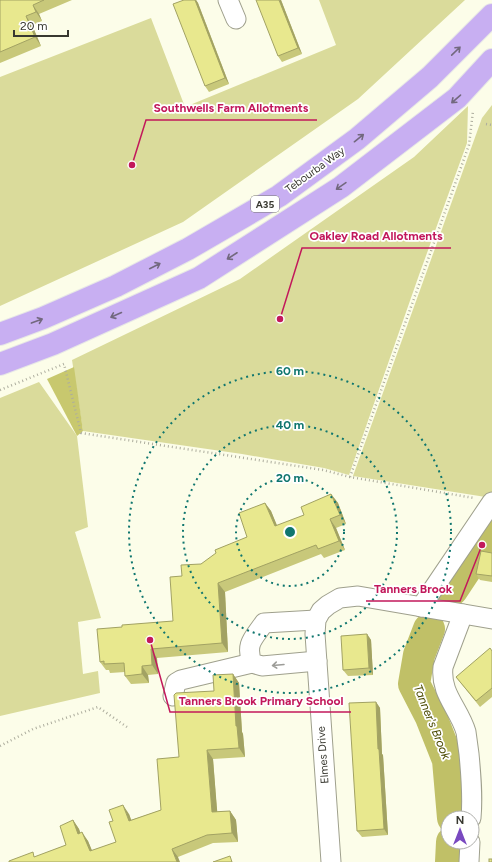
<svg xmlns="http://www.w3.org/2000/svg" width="492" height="862" viewBox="0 0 492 862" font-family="Figtree,sans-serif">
  <rect width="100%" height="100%" fill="#fcfde9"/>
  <g fill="#dadb9b">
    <path d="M319,0h146l-107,99 -175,123 -183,84v-229l151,-59 34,89 151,-62z"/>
    <path d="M492,105v393l-139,-22 129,-358z"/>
    <path d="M468,106l-1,37 -48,132 -70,200 -25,-7 -82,-14 -159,-23 -11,-71 168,-81 174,-122z"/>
    <path d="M39,382l38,54 11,91 -13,5 26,86 -23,4 5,52 15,-3 2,22 -100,23v-318z"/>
  </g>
  <path fill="#c8c86e" d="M74,367l9,64 -6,5 -30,-57z"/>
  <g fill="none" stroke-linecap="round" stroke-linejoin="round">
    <g stroke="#c0c067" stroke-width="32">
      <path d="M452,590l30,-45 10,-9"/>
      <path d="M429,629l-10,26 -5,29 17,33 17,43 5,58"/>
      <path d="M451,862l1,-20"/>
    </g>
    <defs>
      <g id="minor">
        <path d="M228,0l8,19"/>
        <path d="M421,607l71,-105"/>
        <path d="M463,614l-20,53c-3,27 16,41 23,65 1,7 2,15 3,22 2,21 4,42 2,64"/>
        <path d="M316,620l-52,3c-10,15 -19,20 -12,40l10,3 55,-5"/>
        <path d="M173,696l3,-13 5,-3 71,-17"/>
        <path d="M331,862l-16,-228 1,-14 5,-9 7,-6 12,-7 18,-2 134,23"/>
        <path d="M469,862l1,-20"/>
      </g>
      <g id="major">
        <path d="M0,334l43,-16 73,-32 72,-37 91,-53 78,-57 73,-62 62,-62"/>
        <path d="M0,364l53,-20 146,-66 142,-91 116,-89 35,-38"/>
      </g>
    </defs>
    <use href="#minor" stroke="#9fa08d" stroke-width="21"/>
    <use href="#major" stroke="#e7e7e6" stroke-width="24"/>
    <g stroke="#adad9e" stroke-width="2.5" stroke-dasharray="1 3" stroke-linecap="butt">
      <path d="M486,124l6,1"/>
      <path d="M0,390l64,-26 17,69 242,37 27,7 124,21"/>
      <path d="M350,477l119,-332 4,-34"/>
      <path d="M0,746l33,-17 65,-22 29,20"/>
    </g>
    <use href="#minor" stroke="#fff" stroke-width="19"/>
    <use href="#major" stroke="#c8aff2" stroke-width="22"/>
  </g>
  <g fill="#c8c87a">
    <path d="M0,0h72l-33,14 3,7 -10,4 9,21 -41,17z"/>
    <path d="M184,0h12l2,3 31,81 -20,8 -4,-6z"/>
    <path d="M281,0l21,54 -20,8 -4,-6z"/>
    <path d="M331,494l7,9 8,21 -10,4 9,22 -21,8 -3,-4 -96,38 3,60 -71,6 1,16 -10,1 1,8 -18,1 -6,-8v-4l-15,1 -1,-3h-3l-6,-8 22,-35 51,-6 9,-45 19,-12 46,-27 18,-34 6,8 6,15 27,-11z"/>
    <path d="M492,553v29l-12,-2 -4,-6z"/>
    <path d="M367,634l4,6 2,35 -25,1 -5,-6z"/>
    <path d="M492,651v46l-12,10 -24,-30z"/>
    <path d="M233,674l6,9 3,49 1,2 2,23 -32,2 4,53 13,-1 6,9 2,22 -25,1 -35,14h-142l30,-12 7,-25 6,9 1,4 8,8 4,10 24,-9 13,-28 2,6 30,-10 18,-53 35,-66z"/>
    <path d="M376,702l4,6 2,46 1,1 5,80 -26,2 -5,-6z"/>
  </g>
  <g fill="#a2a263">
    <path d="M195,0h1l2,3 31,81 -4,-6z"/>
    <path d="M279,0h2l21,54 -4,-6z"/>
    <path d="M33,5l6,9 3,7 -6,-9z"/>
    <path d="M26,16l6,9 9,21 -6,-9z"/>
    <path d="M331,494l7,9 8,21 -6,-9z"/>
    <path d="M265,503l6,8 10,24 -6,-9z"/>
    <path d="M330,519l6,9 9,22 -6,-9z"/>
    <path d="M218,583l7,9 3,60 -6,-9z"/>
    <path d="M367,634l4,6 2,35 -4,-7z"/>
    <path d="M151,649l6,9 1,16 -6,-9z"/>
    <path d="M142,666l6,9 1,8 -7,-9z"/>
    <path d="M233,674l6,9 3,49 1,2 2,23 -6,-9 -3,-22z"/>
    <path d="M376,702l4,6 2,46 1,1 5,80 -4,-6 -6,-80z"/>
    <path d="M207,750l6,9 5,62 -6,-9z"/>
    <path d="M123,805l6,9 6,16 -6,-9z"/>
    <path d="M230,811l6,9 2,22 -6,-9z"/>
    <path d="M73,820l6,9 5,14 -6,-9z"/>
    <path d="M82,832l6,9 8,19 -6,-9z"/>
    <path d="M172,849l6,8 2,5h-3z"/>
  </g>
  <g fill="#e8e88e" stroke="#a2a263">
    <path d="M0,0h44l-11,5 3,7 -10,4 9,21 -35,15z"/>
    <path d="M184,0h11l30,78 -20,8 -32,-82z"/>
    <path d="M256,0h23l19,48 -20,8z"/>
    <path d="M331,494l9,21 -10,4 9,22 -21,8 -2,-4 -98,38 4,60 -71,6 1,16 -10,1v8l-17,2 -1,-13 -20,1v-3l-4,1 -3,-33 25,-2v-2l51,-4 -3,-44 12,-1 -1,-11 20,-1 15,-11 -1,-3 32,-13 -8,-24 26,-10 10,23 29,-11 -3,-8z"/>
    <path d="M481,551l11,2v23l-16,-2z"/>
    <path d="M367,634l2,34 -26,2 -2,-34z"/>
    <path d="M490,648l2,3v37l-16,13 -20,-24z"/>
    <path d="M233,674l3,52h1l2,22 -32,2 5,62 18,-1 2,22 -25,2 -35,14 5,13h-168v-1l24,-9 1,5 32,-12 -6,-19 13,-6 5,14 4,-2 8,19 26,-9 -7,-20 4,-1 -4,-11 14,-5 6,16 32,-11 -4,-51 22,-2 -5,-62 2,-2 38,-2 -1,-16z"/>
    <path d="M376,702l2,47h1l5,80 -27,2 -8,-128z"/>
    <path d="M230,856l2,6h-19z"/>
    <rect x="489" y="859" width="3" height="3"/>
  </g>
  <defs><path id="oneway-shaft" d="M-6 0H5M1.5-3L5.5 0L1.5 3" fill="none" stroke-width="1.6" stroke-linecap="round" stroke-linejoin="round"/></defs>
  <g stroke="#72687e">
    <use href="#oneway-shaft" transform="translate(456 51) rotate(-44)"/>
    <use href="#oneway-shaft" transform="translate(456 99) rotate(139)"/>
    <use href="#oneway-shaft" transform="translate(359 138) rotate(-39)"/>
    <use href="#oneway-shaft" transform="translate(341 186) rotate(145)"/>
    <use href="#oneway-shaft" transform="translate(232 256) rotate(147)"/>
    <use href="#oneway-shaft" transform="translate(155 266) rotate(-27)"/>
    <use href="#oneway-shaft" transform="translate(116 315) rotate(156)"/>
    <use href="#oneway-shaft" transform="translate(37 321) rotate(-20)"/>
  </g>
  <use stroke="#9c9c98" href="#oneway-shaft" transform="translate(278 665) rotate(175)"/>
  <g fill="none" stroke="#0f766e" stroke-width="2" stroke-dasharray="2 4">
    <circle cx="290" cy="532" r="54"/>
    <circle cx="290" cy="532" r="107"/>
    <circle cx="290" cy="532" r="161"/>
  </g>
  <g text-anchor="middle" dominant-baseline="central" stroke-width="3.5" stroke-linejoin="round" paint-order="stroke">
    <rect fill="#fff" stroke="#74746e" stroke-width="1" x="251" y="196" width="28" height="16" rx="3"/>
    <g font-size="10" font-weight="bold" fill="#383830">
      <text x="265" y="204">A35</text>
    </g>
    <g font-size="11" fill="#383830" stroke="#fff">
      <text transform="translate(315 170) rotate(-36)">Tebourba Way</text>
      <text transform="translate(323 755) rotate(-94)">Elmes Drive</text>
    </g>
    <g font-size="12" font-style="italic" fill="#4b4a00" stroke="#fff">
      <text transform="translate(432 722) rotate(68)">Tanner's Brook</text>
    </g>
  </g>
  <circle cx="290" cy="532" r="6" fill="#0f766e" stroke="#fff" stroke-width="2"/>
  <g font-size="12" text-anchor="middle" font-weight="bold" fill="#0f766e" stroke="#fff" stroke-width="3.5" stroke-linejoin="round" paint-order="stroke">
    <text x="290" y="375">60 m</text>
    <text x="290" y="429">40 m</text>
    <text x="290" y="482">20 m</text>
  </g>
  <path fill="none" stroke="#c2185b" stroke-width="1.5" d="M132 165L146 120H317M280 319L302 248H451M482 545L460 601H366M150 640L170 712H351"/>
  <g fill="#c2185b" stroke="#fff" stroke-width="1.5">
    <circle cx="132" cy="165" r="4"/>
    <circle cx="280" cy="319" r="4"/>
    <circle cx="482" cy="545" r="4"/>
    <circle cx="150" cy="640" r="4"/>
  </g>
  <g font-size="12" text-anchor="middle" font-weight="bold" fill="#c2185b" stroke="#fff" stroke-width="3.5" stroke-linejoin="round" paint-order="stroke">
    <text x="231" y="112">Southwells Farm Allotments</text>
    <text x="376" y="240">Oakley Road Allotments</text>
    <text x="413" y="593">Tanners Brook</text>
    <text x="261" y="705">Tanners Brook Primary School</text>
  </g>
  <g transform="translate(460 830)"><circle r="19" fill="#ffffff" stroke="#afafac"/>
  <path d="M0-3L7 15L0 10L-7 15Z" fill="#7949c0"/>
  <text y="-6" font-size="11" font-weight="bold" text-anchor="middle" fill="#383830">N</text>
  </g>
  <path d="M14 30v6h54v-6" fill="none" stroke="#383830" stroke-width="2"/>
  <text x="20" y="30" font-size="12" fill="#383830" stroke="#ffffff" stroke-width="3" paint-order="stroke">20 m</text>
</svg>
